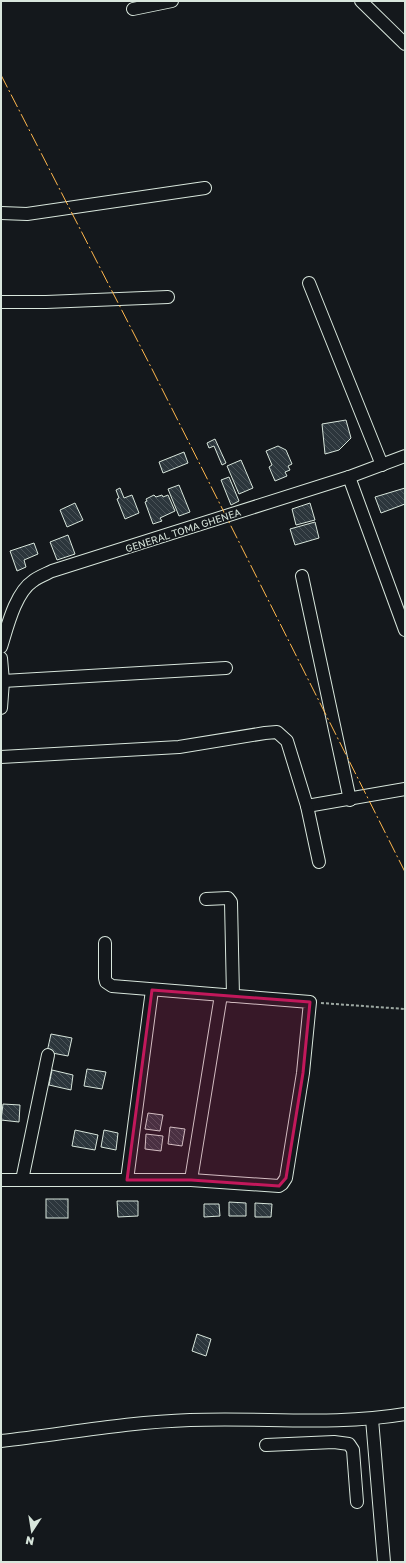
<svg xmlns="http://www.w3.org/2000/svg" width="406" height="1563" viewBox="0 0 406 1563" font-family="'Golos Text',sans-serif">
  <defs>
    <pattern id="building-back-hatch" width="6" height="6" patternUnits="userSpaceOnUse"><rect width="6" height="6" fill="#2c363c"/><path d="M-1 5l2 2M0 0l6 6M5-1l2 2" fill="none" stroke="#4a5358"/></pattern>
  </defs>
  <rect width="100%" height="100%" fill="#14181c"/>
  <g fill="url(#building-back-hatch)" stroke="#d8e6dc">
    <path d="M346,420l5,18 -12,12 -14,4 -3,-30z"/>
    <path d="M215,439l11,24 -4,2 -8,-19 -5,2 -2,-5z"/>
    <path d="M278,446l8,4 6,14 -4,2 2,4 -5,2 2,4 -12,5 -6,-14 3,-2 -6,-14z"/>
    <path d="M184,452l4,11 -25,10 -4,-11z"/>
    <path d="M241,460l12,28 -14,6 -12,-28z"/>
    <path d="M229,477l10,24 -8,4 -10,-25z"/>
    <path d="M179,485l11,27 -11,4 -11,-27z"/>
    <path d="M120,488l4,10 8,-3 7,18 -14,6 -8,-20 2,-1 -3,-8z"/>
    <path d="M405,488v16l-24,9 -6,-16z"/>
    <path d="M154,495l2,2 6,-2 1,2 5,-2 7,16 -15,7 2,3 -9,3 -8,-22 2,-1 -1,-2z"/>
    <path d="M75,503l8,17 -16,7 -7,-17z"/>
    <path d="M310,503l5,17 -19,5 -4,-16z"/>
    <path d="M315,522l4,16 -24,7 -5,-16z"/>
    <path d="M68,535l7,19 -18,6 -7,-18z"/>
    <path d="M34,543l4,11 -14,6 2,7 -9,4 -7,-20z"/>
    <path d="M51,1034l21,4 -4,18 -21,-4z"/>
    <path d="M87,1069l19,3 -4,17 -18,-3z"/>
    <path d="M52,1070l21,5 -2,15 -22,-5z"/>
    <path d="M3,1104l17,1 -1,17 -18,-2z"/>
    <path d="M148,1113l15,2 -3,16 -15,-2z"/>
    <path d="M170,1127l15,2 -3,17 -14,-2z"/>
    <path d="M75,1130l23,5 -3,15 -23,-4z"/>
    <path d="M104,1130l14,3 -2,17 -15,-3z"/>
    <path d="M146,1134l17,2 -2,15 -16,-2z"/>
    <rect x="46" y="1199" width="22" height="19"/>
    <path d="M117,1201h21v15l-20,1z"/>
    <path d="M229,1202l17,1v13h-17z"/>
    <path d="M255,1203l17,1 -1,13h-16z"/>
    <path d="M204,1204h15l1,12 -16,1z"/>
    <path d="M197,1334l14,5 -5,17 -14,-5z"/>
  </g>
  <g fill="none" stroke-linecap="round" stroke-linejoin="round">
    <defs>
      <g id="minor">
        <path d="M361,1l44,43"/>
        <path d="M133,9l39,-8"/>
        <path d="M1,213l26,1 178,-26"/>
        <path d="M309,283l73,182"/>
        <path d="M1,302h45l122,-5"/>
        <path d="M349,477l56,153"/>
        <path d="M302,576l48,224"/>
        <path d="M1,647c6,-19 14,-54 32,-66 5,-4 13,-7 19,-10l297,-94 56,-21"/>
        <path d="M1,658l2,23 -2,27"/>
        <path d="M3,681l223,-13"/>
        <path d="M1,757l178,-10 86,-14 12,-1 10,9 20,65 98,-17"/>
        <path d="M307,806l12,56"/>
        <path d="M206,899l22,-1 3,4 2,94"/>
        <path d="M1,1180h190l88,6 3,-2 4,-6 17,-105 7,-71 -198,-16 -6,-4 -1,-4v-35"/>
        <path d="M22,1180l26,-125"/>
        <path d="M127,1180l25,-190"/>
        <path d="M191,1180l30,-185"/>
        <path d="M372,1419l12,143"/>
        <path d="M1,1441c63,-7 126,-19 189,-21 72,-3 144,6 215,-6"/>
        <path d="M266,1445l68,-3 15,2 4,6 4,52"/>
      </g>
    </defs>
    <use href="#minor" stroke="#d8e6dc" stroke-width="14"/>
    <path stroke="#9da8a2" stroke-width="2" stroke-dasharray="3 2" stroke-linecap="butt" d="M321,1003l84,6"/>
    <use href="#minor" stroke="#14181c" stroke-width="12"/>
    <path stroke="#ffb74d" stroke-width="1" stroke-dasharray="14 3 2 3" stroke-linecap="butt" d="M1,75l151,294 253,503"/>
  </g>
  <path fill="#c2185b" fill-opacity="0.2" stroke="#c2185b" stroke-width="3" stroke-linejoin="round" d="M152,990l158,12 -7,71 -17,105 -7,8 -88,-6h-64z"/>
  <g text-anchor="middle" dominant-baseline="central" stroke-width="3" stroke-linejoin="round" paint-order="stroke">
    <g font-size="10" fill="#d8e6dc" stroke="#14181c">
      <text transform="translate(183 530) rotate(-18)">GENERAL TOMA GHENEA</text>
    </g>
  </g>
  <rect width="406" height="1563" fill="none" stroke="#d8e6dc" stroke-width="4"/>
  <g transform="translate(32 1531) rotate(192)" stroke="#14181c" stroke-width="3" paint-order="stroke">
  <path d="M0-3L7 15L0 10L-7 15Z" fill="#d8e6dc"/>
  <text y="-6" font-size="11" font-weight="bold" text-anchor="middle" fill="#d8e6dc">N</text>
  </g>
</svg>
